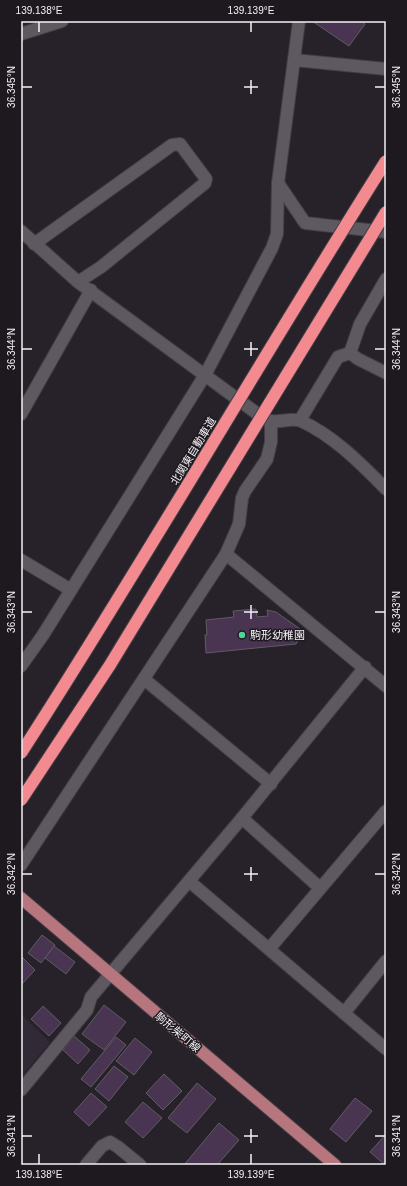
<svg xmlns="http://www.w3.org/2000/svg" width="407" height="1186" viewBox="0 0 407 1186" font-family="Helvetica,'Noto Sans JP',sans-serif">
  <rect width="100%" height="100%" fill="#272229"/>
  <path fill="#312935" d="M21,1014l29,28 -29,35z"/>
  <g fill="#493551" stroke="#615b63">
    <path d="M312,21h49l4,3 -16,22z"/>
    <path d="M256,609l1,8 11,-1 -1,-6 9,2 27,19 -7,13 -90,9 -1,-18h2l-1,-15 28,-3 -1,-6z"/>
    <path d="M42,935l13,10 -14,18 -13,-10z"/>
    <path d="M54,946l21,16 -9,12 -21,-16z"/>
    <path d="M21,956l14,14 -14,15z"/>
    <path d="M104,1005l22,17 -22,28 -22,-16z"/>
    <path d="M43,1006l18,17 -12,13 -18,-17z"/>
    <path d="M74,1036l16,14 -12,14 -15,-14z"/>
    <path d="M116,1037l10,8 -35,42 -10,-8z"/>
    <path d="M135,1038l17,14 -18,23 -18,-14z"/>
    <path d="M114,1066l14,11 -19,24 -14,-12z"/>
    <path d="M164,1074l18,17 -19,19 -17,-17z"/>
    <path d="M197,1083l19,16 -29,34 -19,-15z"/>
    <path d="M91,1093l16,14 -18,19 -15,-14z"/>
    <path d="M355,1098l17,13 -26,31 -16,-13z"/>
    <path d="M143,1102l19,16 -19,20 -18,-16z"/>
    <path d="M219,1123l20,17 -22,25h-33z"/>
    <path d="M386,1134v31h-1l-15,-13z"/>
  </g>
  <g fill="none" stroke-linecap="round" stroke-linejoin="round">
    <defs>
      <g id="minor">
        <path d="M21,34l41,-13"/>
        <path d="M294,60l92,9"/>
        <path d="M278,183l27,40 81,9"/>
        <path d="M21,231l57,51 177,130c4,3 10,9 16,9 10,2 20,-4 30,0 33,15 60,43 85,68"/>
        <path d="M34,244l138,-99 8,-1 26,35 -1,4 -104,84 -23,15"/>
        <path d="M350,353l10,-29 26,-45"/>
        <path d="M21,414l70,-124"/>
        <path d="M300,420l38,-63 12,-4 8,6 28,14"/>
        <path d="M226,554l160,132"/>
        <path d="M21,560l50,30"/>
        <path d="M21,666l22,-31 162,-260 67,-127 5,-14 1,-51 21,-162"/>
        <path d="M144,679l127,105"/>
        <path d="M242,818l78,70"/>
        <path d="M21,865l205,-311 13,-30 3,-26 3,-7 22,-32 4,-17v-21"/>
        <path d="M189,881l197,168"/>
        <path d="M269,949l117,-138"/>
        <path d="M344,1013l42,-52"/>
        <path d="M21,1090l66,-80 4,-13 151,-179 123,-151"/>
        <path d="M86,1165l16,-19 8,-4 8,5 22,18"/>
      </g>
      <path id="major" d="M21,898l314,267"/>
    </defs>
    <use href="#minor" stroke="#423e44" stroke-width="14"/>
    <use href="#major" stroke="#423e44" stroke-width="14"/>
    <use href="#minor" stroke="#5e5961" stroke-width="12"/>
    <use href="#major" stroke="#b7767d" stroke-width="12"/>
    <defs>
      <g id="highway-bridge">
        <path d="M21,753c126,-195 241,-396 365,-592"/>
        <path d="M21,800l89,-135 276,-453"/>
      </g>
    </defs>
    <use href="#highway-bridge" stroke="#423e44" stroke-width="14" stroke-linecap="butt"/>
    <use href="#highway-bridge" stroke="#f38a8f" stroke-width="12"/>
  </g>
  <path fill="none" stroke="#f4f1f6" stroke-width="1.5" d="M39,22v10M251,22v10M251,80v14M22,87h10M244,87h14M375,87h10M251,342v14M22,349h10M244,349h14M375,349h10M251,605v14M22,612h10M244,612h14M375,612h10M251,867v14M22,874h10M244,874h14M375,874h10M251,1129v14M22,1136h10M244,1136h14M375,1136h10M39,1154v10M251,1154v10"/>
  <circle fill="#52d397" stroke="#1d191f" stroke-width="1.5" cx="242" cy="635" r="4"/>
  <g text-anchor="middle" dominant-baseline="central" stroke-width="3" stroke-linejoin="round" paint-order="stroke">
    <g font-size="11" fill="#f4f1f6" stroke="#1d191f">
      <text transform="translate(193 451) rotate(-59)">北関東自動車道</text>
      <text transform="translate(178 1032) rotate(40)">駒形柴町線</text>
    </g>
    <g font-size="11" fill="#f4f1f6" stroke="#1d191f" text-anchor="start">
      <text x="250" y="635">駒形幼稚園</text>
    </g>
  </g>
  <rect width="407" height="1186" fill="none" stroke="#1d191f" stroke-width="44"/>
  <rect x="22" y="22" width="363" height="1142" fill="none" stroke="#f4f1f6" stroke-width="1.5"/>
  <g font-size="10" text-anchor="middle" fill="#f4f1f6">
    <text x="39" y="14">139.138°E</text>
    <text x="251" y="14">139.139°E</text>
    <text transform="translate(11 87) rotate(-90)" y="4">36.345°N</text>
    <text transform="translate(396 87) rotate(-90)" y="4">36.345°N</text>
    <text transform="translate(11 349) rotate(-90)" y="4">36.344°N</text>
    <text transform="translate(396 349) rotate(-90)" y="4">36.344°N</text>
    <text transform="translate(11 612) rotate(-90)" y="4">36.343°N</text>
    <text transform="translate(396 612) rotate(-90)" y="4">36.343°N</text>
    <text transform="translate(11 874) rotate(-90)" y="4">36.342°N</text>
    <text transform="translate(396 874) rotate(-90)" y="4">36.342°N</text>
    <text transform="translate(11 1136) rotate(-90)" y="4">36.341°N</text>
    <text transform="translate(396 1136) rotate(-90)" y="4">36.341°N</text>
    <text x="39" y="1178">139.138°E</text>
    <text x="251" y="1178">139.139°E</text>
  </g>
</svg>
